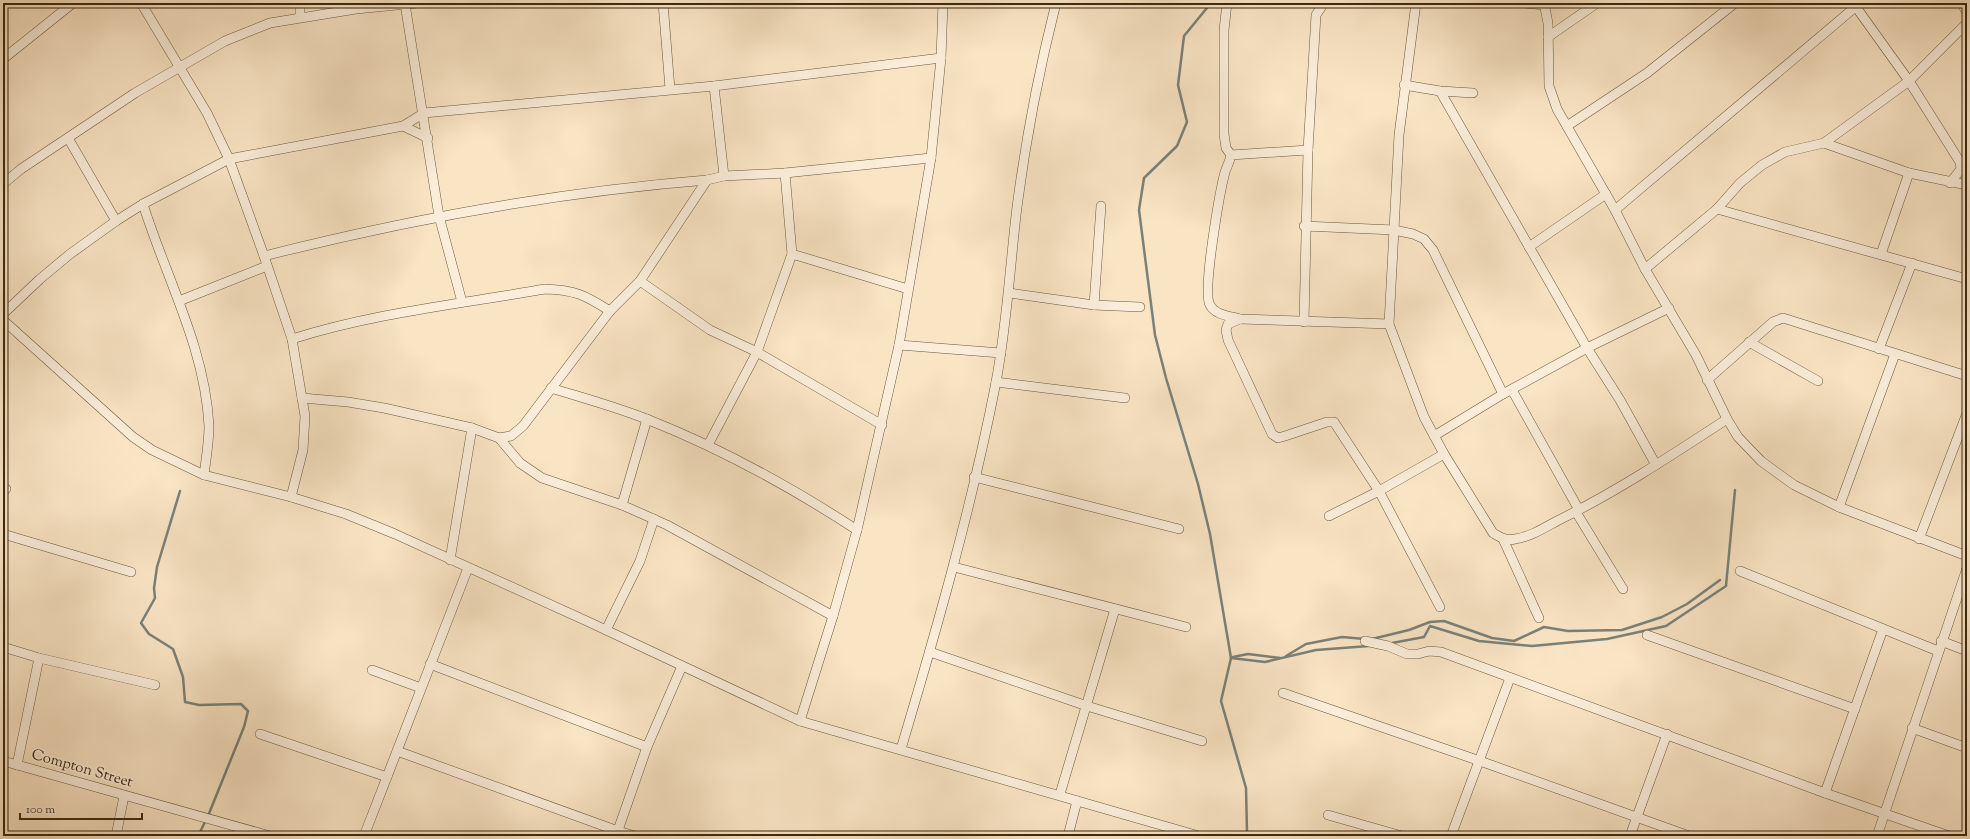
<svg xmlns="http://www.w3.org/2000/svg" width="1970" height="839" viewBox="0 0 1970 839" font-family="'Sorts Mill Goudy',serif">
  <rect width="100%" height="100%" fill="#f9e4c4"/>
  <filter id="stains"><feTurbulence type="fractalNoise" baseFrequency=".005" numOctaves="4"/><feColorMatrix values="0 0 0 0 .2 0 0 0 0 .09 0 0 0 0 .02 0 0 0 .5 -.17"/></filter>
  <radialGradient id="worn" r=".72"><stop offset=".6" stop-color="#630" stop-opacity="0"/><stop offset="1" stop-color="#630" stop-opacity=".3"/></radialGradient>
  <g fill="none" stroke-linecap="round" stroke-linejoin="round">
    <g stroke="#7a8179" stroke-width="2.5">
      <path d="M1211,3l-27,33 -6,49 9,37 -10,24 -33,32 -5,32 16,125 11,43 32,106 12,50 21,124 -10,43 25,87 1,44 -2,4"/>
      <path d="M180,491l-23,76 -3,21 1,10 -14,25 8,11 24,15 10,28 2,25 14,3 42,-1 7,7 -4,16 -36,89"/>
      <path d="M1372,639l37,-9 21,-8 14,-1 48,17 22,3 30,-14 24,4 54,-1 40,-13 25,-13 33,-24"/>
      <path d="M1392,643l32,-6 6,-11 49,15 53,5 75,-7 59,-13 60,-40 9,-96"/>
      <path d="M1286,656l20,-12 36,-7 23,2"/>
      <path d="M1233,657l15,-3 32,4"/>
      <path d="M1231,658l34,4 51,-12 53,-4"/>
      <path d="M198,836l8,-16"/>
    </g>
    <defs>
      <g id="minor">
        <path d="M141,3l66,110 22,46 35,97 28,83 13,77 -2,34 -12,47"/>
        <path d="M300,3v14"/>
        <path d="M663,3l7,86"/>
        <path d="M1227,3l-3,27v104l2,14 5,7"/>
        <path d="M1416,3l-17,132 -10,189 35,93 20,37 49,79c7,4 13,8 22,6 15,-2 29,-11 42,-18 59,-29 115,-66 170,-102"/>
        <path d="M1525,3l19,2"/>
        <path d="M1544,3l4,20 1,63 8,23 58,101 30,59 51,86 31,64 11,18 23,24 33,24 45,22 128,49"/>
        <path d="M1961,3l6,9"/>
        <path d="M405,4l34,212 23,86"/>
        <path d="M1856,7l53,74 51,81 1,7 -11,14"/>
        <path d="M1548,37l49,-34"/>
        <path d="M3,59l70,-56"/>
        <path d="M1404,85l36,6 33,2"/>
        <path d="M714,86l10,90"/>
        <path d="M1440,91l147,257 33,52 36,65"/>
        <path d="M403,126l25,12"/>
        <path d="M1567,126l80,-53 88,-70"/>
        <path d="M68,138l48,83"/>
        <path d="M1824,143l85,30 58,12"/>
        <path d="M1308,150l-77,5c-1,6 -4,11 -6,17 -5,19 -23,120 -15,133 5,10 20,11 30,14l149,5"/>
        <path d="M3,184l18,-15 114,-76 90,-52 45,-18 86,-14 61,-6"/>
        <path d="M143,204c23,74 62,143 66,222 0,16 -3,33 -5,49"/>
        <path d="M1717,209l250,70"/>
        <path d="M1615,210l245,-207"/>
        <path d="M1304,226l90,4 19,4 11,5 9,11 70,144"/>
        <path d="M1529,247l77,-53"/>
        <path d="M792,254l116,35"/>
        <path d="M1881,254l28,-81"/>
        <path d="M264,256c146,-37 294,-64 443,-76"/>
        <path d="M1645,269l72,-60 23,-26 22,-18 23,-13 39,-9 85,-62 58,-58"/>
        <path d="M640,281l70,49 47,22 125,73"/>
        <path d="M1009,293l85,12 46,2"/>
        <path d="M179,301l88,-35"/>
        <path d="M1094,305l7,-99"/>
        <path d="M3,314l37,-35 30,-25 46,-33 27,-17 86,-45 174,-33 21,-13 290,-27 227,-28"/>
        <path d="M1240,319l-12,5 -2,6 2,10 44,94 6,4 7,-2 42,-14h7l45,69 61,116"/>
        <path d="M3,320l130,117 19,13 52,25 87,22 55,17 49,20 196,89 209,98 399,115"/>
        <path d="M1304,322l4,-172 8,-135 8,-12"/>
        <path d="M292,339c82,-26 168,-35 253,-50 30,1 40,6 65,22"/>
        <path d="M1749,342l69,39"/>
        <path d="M899,345l102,8"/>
        <path d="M1879,349l33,-86"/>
        <path d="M1707,380l66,-58 10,-4 184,58"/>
        <path d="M996,382l129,16"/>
        <path d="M551,388c32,10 66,19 98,32 73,29 142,67 208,110"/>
        <path d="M1512,390l67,120"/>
        <path d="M302,398l46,4 36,6 88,20 27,10 12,-2 12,-10 87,-115 30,-30 67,-101 17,-4 61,-3 146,-15"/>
        <path d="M1434,436l69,-42 84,-46 82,-40"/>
        <path d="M499,438l21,25 22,15 80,27 45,20 166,91"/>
        <path d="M708,445l49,-93 35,-98 -7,-81"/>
        <path d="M974,477l205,52"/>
        <path d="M3,487l3,2"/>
        <path d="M622,505l25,-86"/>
        <path d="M1839,507l56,-153"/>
        <path d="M1576,512l47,77"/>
        <path d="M1329,516l50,-25 65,-37"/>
        <path d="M3,534l128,38"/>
        <path d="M1503,539l36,79"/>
        <path d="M1919,539l48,-126"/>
        <path d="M450,560l22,-132"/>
        <path d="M954,567l232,60"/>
        <path d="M1740,571l198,80"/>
        <path d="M606,630l34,-69 14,-42"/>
        <path d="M1647,635l208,74"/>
        <path d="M1365,641l23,5 19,8h11l11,-3 12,1 384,141 124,43"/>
        <path d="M1941,641l26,10"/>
        <path d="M3,647l36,11 116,27"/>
        <path d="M930,652l157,54 115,35"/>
        <path d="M430,664l217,83"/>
        <path d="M372,670l49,18"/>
        <path d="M1283,693l197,68 209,75"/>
        <path d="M800,721l33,-105 24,-86 42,-185 32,-187 10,-100 2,-55"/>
        <path d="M1912,728l55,20"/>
        <path d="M260,734l127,43"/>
        <path d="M901,749c36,-121 71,-243 95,-367 11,-58 14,-117 21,-175 9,-69 22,-137 39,-204"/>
        <path d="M397,751l221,80 17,5"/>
        <path d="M3,761l267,75"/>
        <path d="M17,765l22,-107"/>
        <path d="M1825,793l58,-164"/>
        <path d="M1060,794l55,-185"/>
        <path d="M1328,815l74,21"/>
        <path d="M116,836l8,-40"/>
        <path d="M364,836l104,-268"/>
        <path d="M616,836l31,-89 35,-81"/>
        <path d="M1068,836l9,-35"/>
        <path d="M1451,836l59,-158"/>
        <path d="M1630,836l37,-102"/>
        <path d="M1877,836l90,-268"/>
      </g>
    </defs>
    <use href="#minor" stroke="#6a583c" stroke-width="10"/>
    <use href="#minor" stroke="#fbedd9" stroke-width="9"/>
  </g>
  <g text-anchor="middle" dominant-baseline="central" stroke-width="3.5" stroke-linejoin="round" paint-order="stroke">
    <g font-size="15" fill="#3b290f" stroke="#fbedd9">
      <text transform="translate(82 769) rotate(16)">Compton Street</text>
    </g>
  </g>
  <rect width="1970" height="839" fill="none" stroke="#f9e4c4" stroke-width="16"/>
  <rect x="4" y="4" width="1962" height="831" fill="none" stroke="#3b290f" stroke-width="2"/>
  <rect x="8" y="8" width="1954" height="823" fill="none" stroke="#3b290f"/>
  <path d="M20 813v6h122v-6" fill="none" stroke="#3b290f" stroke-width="2"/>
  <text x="26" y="813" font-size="12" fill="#3b290f" stroke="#fbedd9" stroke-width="3" paint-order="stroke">100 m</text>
  <rect width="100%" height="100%" filter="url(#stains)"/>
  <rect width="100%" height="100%" fill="url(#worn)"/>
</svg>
